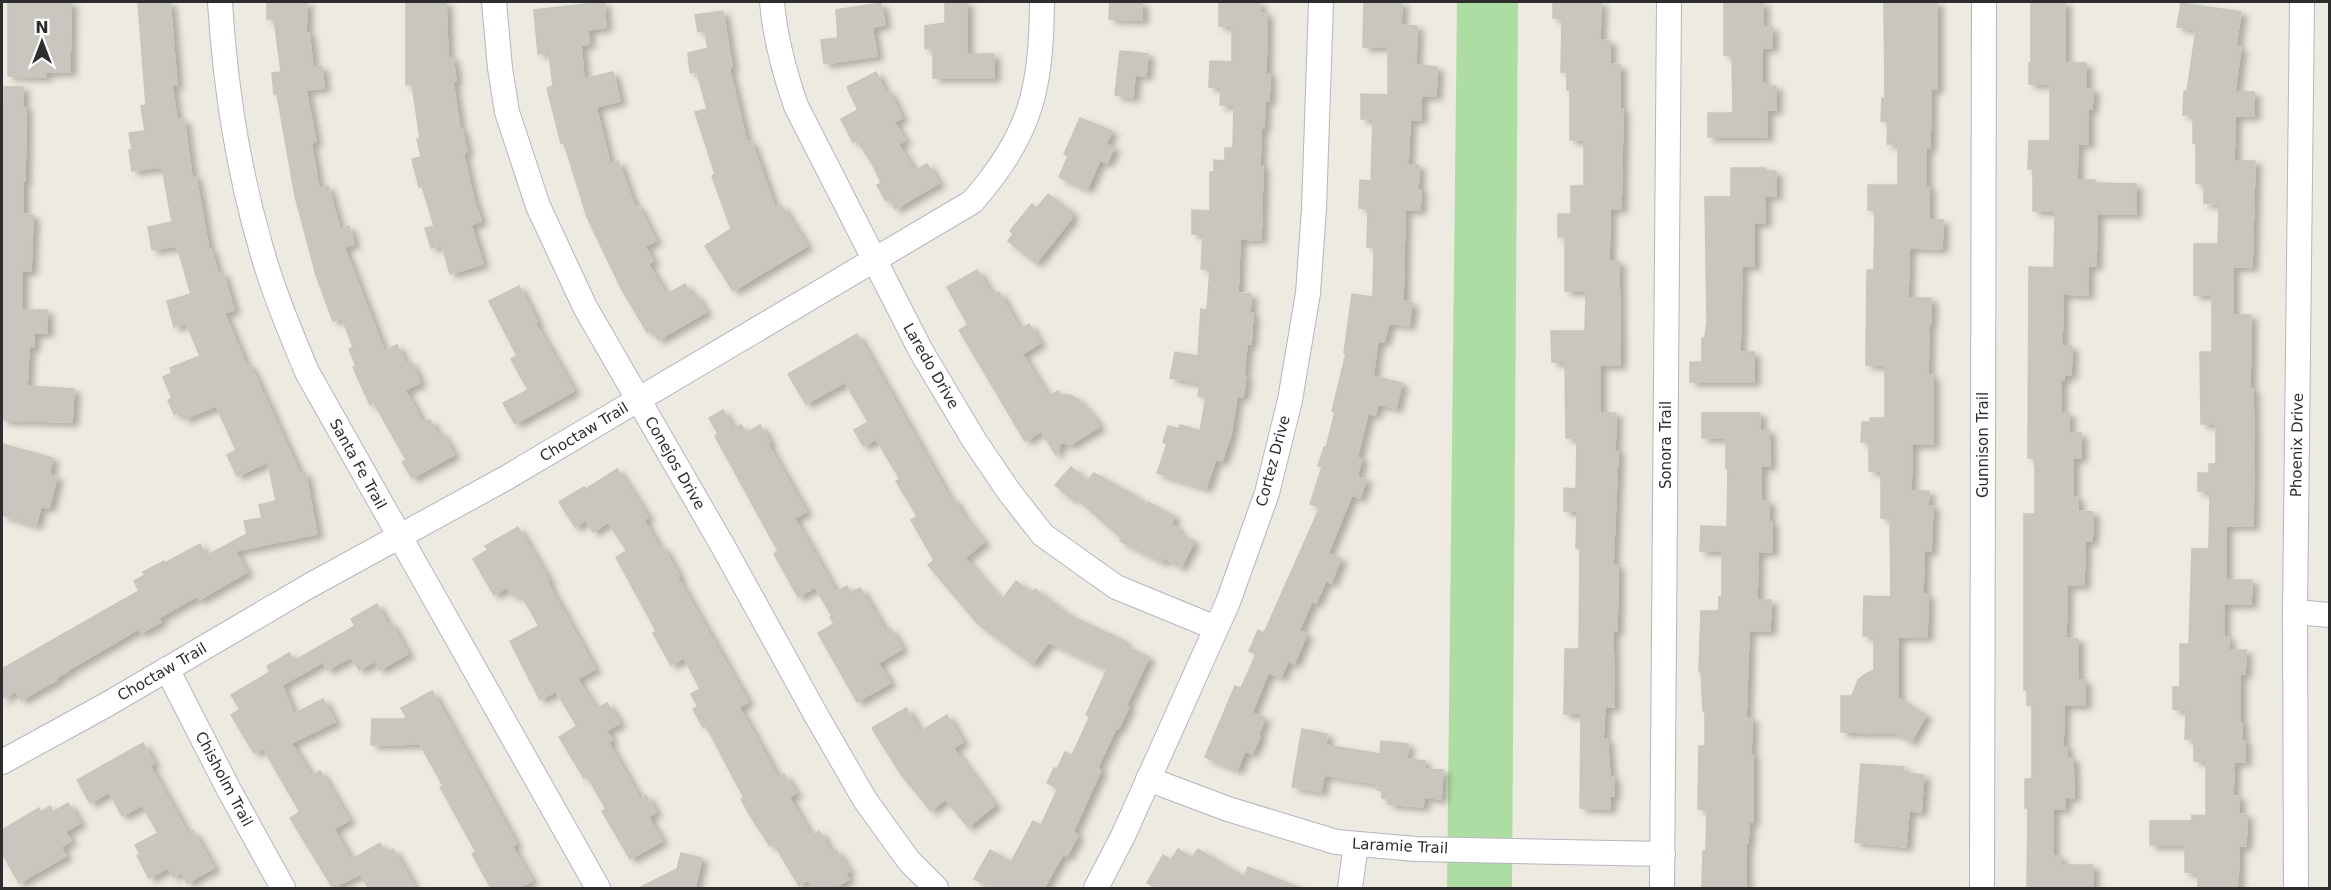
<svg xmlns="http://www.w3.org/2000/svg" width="2331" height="890" viewBox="0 0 2331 890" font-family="'DejaVu Sans',sans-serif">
  <defs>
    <filter id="shadow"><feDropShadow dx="6" dy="4" stdDeviation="3" flood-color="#0004"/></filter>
  </defs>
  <rect width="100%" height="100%" fill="#edeae1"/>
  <path fill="#aedda3" d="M1457,2h61l-6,886h-65z"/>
  <g fill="#c9c6c0" stroke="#c8c6ba" stroke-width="1.5" filter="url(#shadow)">
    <path d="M8,2h63l-1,70h-24v5l-38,-1z"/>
    <path d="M138,2h32l7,83h-5l5,35 7,-1 8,58h4l13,73 2,-1 7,25 5,-1 11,37 -10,3 23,54 3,-2 50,109 5,-2 12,62 -82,17 12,21 -48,28 -2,-4 -39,22 3,4 -20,11 -3,-4 -70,41v1l-12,7 1,2 -36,20 -5,-9 -14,8v-30l137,-78 -5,-10 11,-6 -2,-3 21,-11 1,2 35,-19 6,12 41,-22 -3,-13 18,-3 -3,-13 17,-4 -8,-39 -31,14 -10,-21 9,-5 -20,-44 -32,13 -3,-7 -7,2 -6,-14 4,-2 -9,-21 9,-4 -2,-5 30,-12 -14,-33 -12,4 -7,-26 24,-7 -14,-48 -25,4 -4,-23 24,-5 -10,-55 -30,4 -3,-21 3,-1 -3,-16 16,-2 -4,-25 5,-1z"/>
    <path d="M267,2h40l-1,31h3l4,34 9,-1 2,22 -18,2 10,52 -5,1 8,46 9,-3 12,43 9,-3 5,18 -10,3 40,104 13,-6 9,19 5,-2 9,21 -15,7 18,33 7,-3 8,15 4,-2 12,22 -42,23 -10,-16 4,-2 -32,-57 -4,2 -17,-38 3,-1 -7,-17 4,-2 -11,-29 -9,3 -17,-46 -21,-79 -18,-102h-3l-2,-21 9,-1 -7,-53h-7z"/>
    <path d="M406,2h40l2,56h5l3,23 -3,1 7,47h2l5,23 -4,1 11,47 7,21 -10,4 12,39 -33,10 -8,-29 -11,3 -6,-20 9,-2 -12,-40 -3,1 -7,-28 9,-2 -4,-18h3l-8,-55 -6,1z"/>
    <path d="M604,2l2,25 -18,3 1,14 -8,1 3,34 29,-7 7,29 -24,6 14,57 8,-3 17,46 3,-1 18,35 -11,5 8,15 -5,3 18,31 19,-11 7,12 3,-2 11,18 -48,28 -6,-11 -5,3 -25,-42 -35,-73 -23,-74h-3l-14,-55 6,-2 -4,-33 -11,1 -4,-44z"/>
    <path d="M945,2h22v52h27v24h-61v-30l-8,1v-23l20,-3z"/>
    <path d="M1110,2h32v18l-33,-1z"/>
    <path d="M1219,2h41v11h7l-1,61h4l-1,27h-4l-1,27h-3l-1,38h3l-2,74 -21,-1 -2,54 13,1 -1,19h3l-2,31h-4l-3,32 2,1 -3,20 -6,-1 -6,38 -9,27 -6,-2 -10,29 -49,-15 10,-29 -4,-2 5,-16 11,3 1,-4 20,6 6,-33 -8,-2 2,-13 -30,-5 5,-26 23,4 3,-47 6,1 3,-41h-9l2,-35h-11v-24l18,1v-39h4v-12l11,1v-13h8l1,-43h-14l1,-18h-12l1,-26 22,1v-36h-13z"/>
    <path d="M1364,2h38l-1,23 16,1 -1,39 21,2 -1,29h-15v24h-11l-2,45h11l-1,25h3l-1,20h-15l-2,91 9,2 -3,23 -20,-3 -5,19 -6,-1 -5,35 29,7 -6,25 -18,-4 -3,11 -7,-2 -11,45 5,1 -5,18 9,2 -6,19 -8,-3 -24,58 13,6 -10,24 -5,-3 -10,23 -4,-2 -13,30 8,3 -13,30 -6,-3 -7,16 -13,-4 -16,40 13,5 -7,17 2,1 -8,18 -7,-3 -8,19 -32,-13 30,-71 6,2 15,-34 -7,-3 9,-21 6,3 56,-126 -10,-3 12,-37 -4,-1 6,-19 2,1 9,-36 -3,-1 14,-58h-2l8,-59 21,3 1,-50h-7l1,-38 -9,-1 1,-28 11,1 2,-62h-12v-25l27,1v-48h-25z"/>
    <path d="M1553,2h48l-1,38 10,1v23l10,1v44h3l-2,100h-11l-1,52h10l1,104h-20v48h16l-1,38h3l-5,114h5l-1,66h-4l1,76h-9l-2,32h4l3,38h4v19h-4v13l-30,-1 1,-94h-17l1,-65h14l1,-101h-4l1,-37h-13v-23l12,1 1,-51h-11l-1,-76h-13l-1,-31h34l1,-40h-21v-54h-7v-23h13v-28h13v-46h-14v-50h-3v-18h-6l1,-54h-9z"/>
    <path d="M1724,2h39v25h9v21h-10v35h4v3h10v24h-9v27h-59v-24h25l-1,-58h-8z"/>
    <path d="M1884,2h53v87h-6l-1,59h-4v39h3v33h14l-1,29 -33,-1 -1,50h23v25h-2l-1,52h5v69h-21l-1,47h18l-1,15h5l-2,45h-7l-1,43 5,1 -1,42h-29v61l28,17 -15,27 -14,-9 -56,-1v-36h11l6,-16 6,-5 10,-5v-34h-11l1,-40 27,1 -1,-79h-9v-47h-12v-29h-8l1,-20h8v-4h15v-53h-19l1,-95h7l1,-60h-7v-25h30v-41h-11l1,-23h-7l1,-23h3z"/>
    <path d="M2031,2h34v61h21v26h7l-1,20h-4v35h-10l-1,36h18v3l41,1v30h-39l-1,52h-8v29l-25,-1 -1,52h10l-1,29h-7v5h-3v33h8v20h12v25h-8v39h5v14l15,1v14l-1,15h-7l-1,44h-17l-1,53 12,1v41h7v25h-21l-1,42h4v11h6l1,40 -9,-1v12h-12v47l8,1v8h32v23h-66l1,-79 -3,-1v-29h7v-74h-5v-15h-3v-176h11v-56h-7l1,-191 25,1 1,-57h-22v-42h-5l1,-28h21v-57h-21v-21h2z"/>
    <path d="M881,3l4,22 -13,2 5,29 -53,8 -3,-24 17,-2 -2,-28z"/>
    <path d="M2181,3l60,9 -5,34 5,1 -6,45h19v24h-19l-1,45h21l-3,106h-19v48h18l-1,74h3l1,64 -1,73h-27v54h26l-1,24h-27v33h5v13h17l-1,24h-5v49h2v18h3v21h-11l-1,34h6v18l8,1 -1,31h-7l-1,39h-2v3h-38v-15l-13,-1v-27h-35v-24h42v-6l14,1v-55h-12v-22h-9l1,-29 -13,-1v-22h7v-43h9l3,-95h17l1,-58h-12v-18h11v-9h7v-40h-15l-1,-72h12v-57h-18v-51h24l1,-40 -15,-1v-20h-8v-40h-3v-28h-10l1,-24h3l9,-61 -19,-3z"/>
    <path d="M723,11l9,56 -3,1 18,75 4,-2 24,67 6,-3 26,41 -74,45 -28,-45 26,-17 -19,-53 3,-2 -20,-62 12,-3 -10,-37 -7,1 -2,-20 20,-5 -3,-17 -7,1 -3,-17z"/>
    <path d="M1120,51l28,3 -2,22 -11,-1 -2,23 -18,-3z"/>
    <path d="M876,72l10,21 3,-2 13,27 -8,4 11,19 -7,3 16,27 13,-7 12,19 -44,26 -5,-10 -4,2 -9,-16 4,-2 -7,-16 -17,-27 -4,2 -12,-23 17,-9 -11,-23z"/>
    <path d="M4,87h19v20l3,1 -1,73h-2v33l10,1 -2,56h-9v39h25v23h-13v14h-5l-2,39 47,3 -2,33 -70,-2v-206h1l1,-33h-2v-73h2z"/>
    <path d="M1080,118l32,13 -6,13 8,4 -7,15 -7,-3 -13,29 -28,-12 9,-21 -4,-2z"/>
    <path d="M1731,168h34v3h11v25h-11v27h-11v43h-12l-2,86h14v30h-64v-20h12v-24h3l2,-17 -2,-124h26z"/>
    <path d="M1048,194l24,19 -2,3 2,2 -36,45 -28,-22 5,-7 -3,-3 22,-27 5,4z"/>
    <path d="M977,270l15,25 7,-3 21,38 9,-6 11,19 -18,11 26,43 10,-6 3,4h9l8,5 16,18 5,9 -29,18 -9,-3 -5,13 -15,-24 -16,10 -66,-111 9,-5 -21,-38z"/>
    <path d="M519,286l18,36 -2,1 39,68 -59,33 -12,-21 25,-13 -17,-31 6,-3 -28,-55z"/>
    <path d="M857,334l94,167 3,-2 9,17 21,26 -19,16 36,43 15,-20 16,12 3,-4 34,26 56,26 -2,4 26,12 -23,49 3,1 -11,22 -2,-1 -19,41 4,1 -28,62 5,3 -11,21 -4,-2 -19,34h-52l-18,-9 16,-29 21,12 22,-41 8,4 17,-37 -11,-5 7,-15 3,1 8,-17 7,3 18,-39 -4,-1 21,-46 -58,-27 -17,22 -54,-40 -50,-59 6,-5 -23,-40 6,-4 -21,-35 4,-2 -24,-40 -13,7 -9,-16 14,-8 -23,-40 -39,22 -18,-30z"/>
    <path d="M723,410l10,19 8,-4 5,8 14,-8 10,17 -3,1 39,69 -12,6 42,74 11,-6 4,7 9,-5 25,43 5,-3 12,21 -24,14 12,20 -33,19 -39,-69 16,-9 -4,-7 2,-1 -17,-29 -17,10 -24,-43 4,-3 -63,-115 3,-2 -9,-16z"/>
    <path d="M1702,413h58v17h9l1,36h-9v35h8v21h3v30h-14l-1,48h14l-1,31h-21l-3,87h6l-1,37h2v67h-4l-1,21h-2v45h-44l1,-37h3l1,-42h-9l1,-63h6v-35h-2l-2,-39h-2l2,-61h18v-14h3v-46h-22l1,-25 26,1 1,-58h-2v-31h-24z"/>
    <path d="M2,444l51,14 -4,17 8,2 -8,31 -8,-2 -5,19 -34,-10z"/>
    <path d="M1071,467l16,14 7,-8 40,22 13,11 1,-4 26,14 -3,9 8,3 -2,4 17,9 -13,26 -17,-9 -2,4 -42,-21 2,-2 -48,-43 -3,3 -16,-14z"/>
    <path d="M617,469l31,48 -4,3 16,29 3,-2 16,29 -2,1 71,125 -9,5 39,71 6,-4 12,19 -7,4 22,39 8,-5 13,22 4,-3 13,21 -4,2 4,6 -15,9h-20l-6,-8 -9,6 -25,-42 -4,2 -19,-29 -10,-18 3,-1 -38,-72 -3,1 -10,-18 5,-2 -7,-13 9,-5 -16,-31 -13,7 -18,-32 3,-2 -40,-74 11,-6 -19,-29 -15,10 -7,-12 -11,7 -16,-25 25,-15 2,2z"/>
    <path d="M518,527l31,54 -2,1 48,87 -18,10 19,30 11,-6 13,20 -14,8 6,9 -4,2 32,57 6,-4 10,17 -8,5 14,24 -32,18 -28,-48 4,-2 -19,-33 -3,2 -25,-41 18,-11 -21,-35 -16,9 -30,-59 29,-15 -17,-30 -3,1 -2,-4 -5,3 -5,-9 -13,8 -21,-36 15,-9 -3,-4z"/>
    <path d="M377,604l11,21 3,-2 17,31 -29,16 -4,-9 -16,9 -8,-13 -24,13 -4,-8 -41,23 12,29 29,-15 12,23 -44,21 20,33 9,-5 29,49 -15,9 17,31 29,-17 6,10 7,-4 22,39h-47l-8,-14 -27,14 -43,-70 10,-6 -37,-64 -9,5 -23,-38 9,-6 -9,-14 39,-23 -3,-6 22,-13 5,8 61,-35 -4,-7z"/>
    <path d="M432,691l84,153 -4,2 20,35 -14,7h-27l-19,-34 4,-2 -36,-65 3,-1 -23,-42 -49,1 1,-26h35l-6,-11z"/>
    <path d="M906,708l14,24 27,-17 16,27 -10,6 42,57 -27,22 -23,-28 -14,12 -31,-38 -28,-45z"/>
    <path d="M1302,729l25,5 -1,11 54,9 1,-13 27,3 -1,15 18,2 -1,8 19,1 -2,29 -17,-2 -1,10 -35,-3v-5l-6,-1v-7l-5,-1 1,-6 -54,-9 -3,17 -29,-5z"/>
    <path d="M143,743l11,20 -4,3 38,68 5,-3 21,37 -27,15 -6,-11 -8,5 -5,-9 -19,10 -12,-22 3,-2 -5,-9 23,-12 -16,-28 -20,11 -13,-24 -19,11 -13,-23z"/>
    <path d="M1861,764l43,3 -1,6 21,2 -3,37 -12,-1 -3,36 -51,-5z"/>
    <path d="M68,803l12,20 -15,9 6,9 -10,6 5,9 -47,27 -17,-30v-23l37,-22 2,4 9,-6 3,6z"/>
    <path d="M1178,849l14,9 6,-9 46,28 4,-10 52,21h-142l-11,-5 16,-28 8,5z"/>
    <path d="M681,853l21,5 -7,30h-56l38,-19z"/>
  </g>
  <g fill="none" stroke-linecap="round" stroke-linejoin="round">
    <defs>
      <g id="street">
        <path d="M220,2c5,82 18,167 41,246 12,43 29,83 46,124l291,516"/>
        <path d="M494,2l6,66 7,44 31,94 47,101 139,241 92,167 49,85 44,61 27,27"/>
        <path d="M772,2c3,36 12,69 24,104l125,245 53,89 36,53 33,42 73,52 100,41"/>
        <path d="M2295,612l35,3"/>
        <path d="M167,669l62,121 54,98"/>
        <path d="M2,762l104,-57 203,-119 197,-108 466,-276c60,-68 69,-113 70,-200"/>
        <path d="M1148,779l80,30 108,33 80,7 247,5"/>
        <path d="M1096,888l27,-52 105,-234 39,-109 23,-93 18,-107 6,-84 7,-207"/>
        <path d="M1350,888l6,-44"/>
        <path d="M1662,888l7,-886"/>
        <path d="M1982,888l2,-886"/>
        <path d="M2296,888l-1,-276 7,-610"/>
      </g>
    </defs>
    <use href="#street" stroke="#b4b5bf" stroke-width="26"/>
    <use href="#street" stroke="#fff" stroke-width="24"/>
  </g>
  <g text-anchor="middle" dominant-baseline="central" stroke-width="4.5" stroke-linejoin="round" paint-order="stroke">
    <g font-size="15" fill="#2d2d2d" stroke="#fff">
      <text transform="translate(931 366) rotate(60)">Laredo Drive</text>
      <text transform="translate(584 432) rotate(-31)">Choctaw Trail</text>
      <text transform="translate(1666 445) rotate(-90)">Sonora Trail</text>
      <text transform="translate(1983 445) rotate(-90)">Gunnison Trail</text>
      <text transform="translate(2297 445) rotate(-89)">Phoenix Drive</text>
      <text transform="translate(1273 461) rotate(-75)">Cortez Drive</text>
      <text transform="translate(675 463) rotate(60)">Conejos Drive</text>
      <text transform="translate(358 464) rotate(61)">Santa Fe Trail</text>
      <text transform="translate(162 672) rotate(-30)">Choctaw Trail</text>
      <text transform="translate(224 779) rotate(62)">Chisholm Trail</text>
      <text transform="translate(1400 846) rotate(3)">Laramie Trail</text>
    </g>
  </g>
  <rect width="2331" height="890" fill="none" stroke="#2d2d2d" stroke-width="6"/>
  <g transform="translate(42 42)" stroke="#ffffff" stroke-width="4.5" paint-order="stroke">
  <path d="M0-4.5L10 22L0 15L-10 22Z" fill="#2d2d2d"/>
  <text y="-9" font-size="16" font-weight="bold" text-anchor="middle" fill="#2d2d2d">N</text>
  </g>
</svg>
